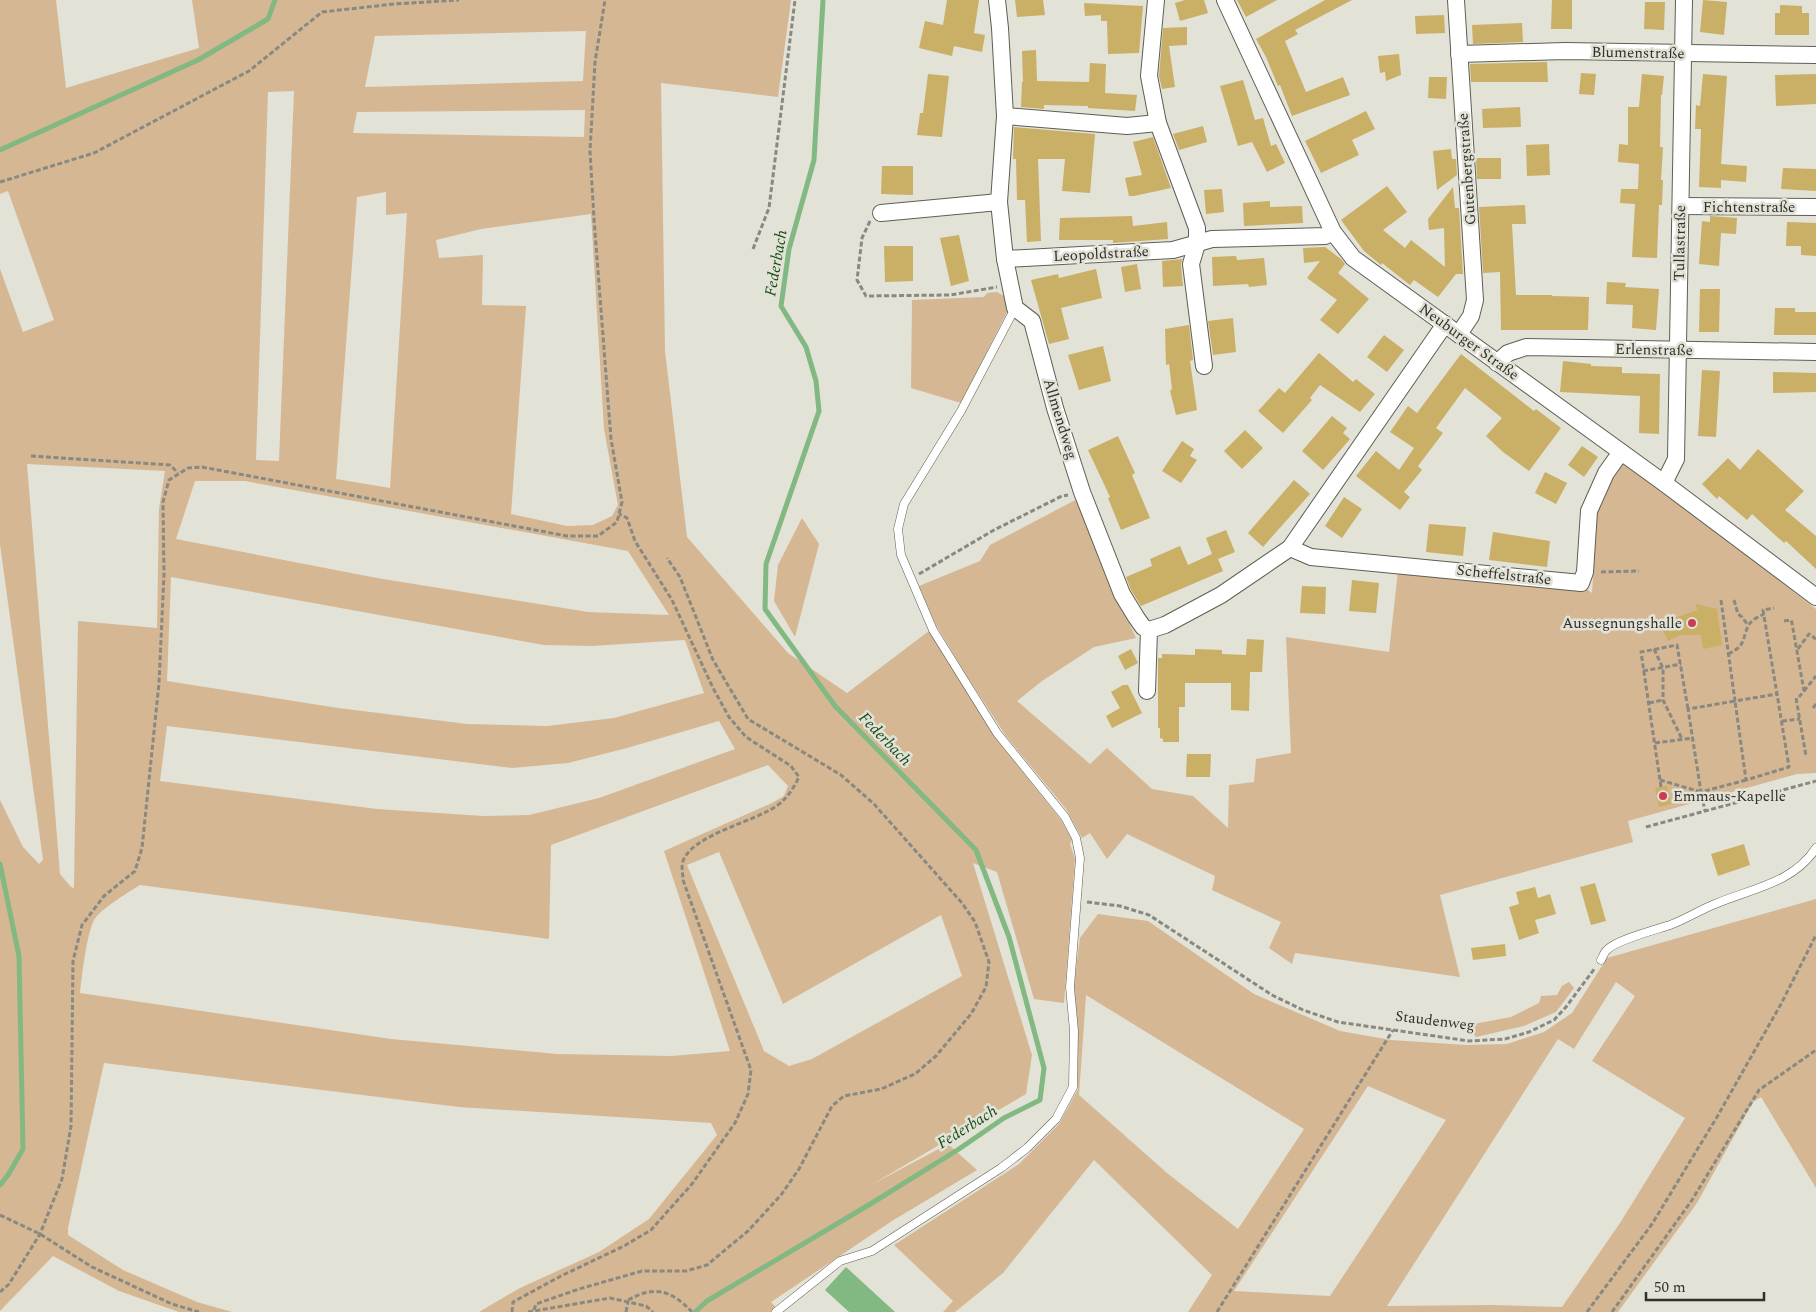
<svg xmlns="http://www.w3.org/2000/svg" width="1816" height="1312" viewBox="0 0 1816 1312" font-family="Spectral,serif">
  <rect width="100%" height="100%" fill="#e2e2d7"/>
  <g fill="#d5b793" fill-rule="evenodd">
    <path d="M0,0h56l10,88 133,-40 -7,-48h599l-13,97 -117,-14 4,268 22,186 101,116 59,40 82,-62 66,106 66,83 11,20 -2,4 5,15 -11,144 -30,-4 -37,-127 -24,-9 59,192 -6,39 -155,91 77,-41 29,26 -85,51 -121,81 9,10h-301l41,-24 79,-36 50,-33 68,-84 -6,-12 -252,-16 -355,-44 -36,165v7l55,35 74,32 35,10h-53l-60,-21 -66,-35 -53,55v-511l23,47 16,17 4,-4 -43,-316v-275l23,63 31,-12 -46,-129 -8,3zM586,31l-3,50 -218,6 10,-51zM294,91l-15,370 -23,-1 12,-368zM585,110l-1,27 -231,-4 4,-21zM386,192v23l21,-2 -17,275 -54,-9 21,-282zM591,214l13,215 14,76 -6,11 -19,9 -26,1 -56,-12 15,-208 -44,-1 1,-50 -44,3 -3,-18 45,-11zM27,464l138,7 -6,38 -2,119 -79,-7 -4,267 -3,-1 -11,-13zM195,481h50l383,70 41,64 -81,-3 -211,-34 -201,-39zM171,577l373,68 48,1 93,-6 19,53 -90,25 -67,8 -80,-2 -129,-16 -171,-27zM719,721l16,28 -136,49 -70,17 -46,1 -106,-7 -217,-28 7,-55 345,42 56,-5 59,-15zM768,765l20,21 -4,10 -12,7 -108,48 66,200 -58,5 -115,-2 -166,-15 -311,-46c2,-17 7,-65 16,-76 7,-9 34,-26 44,-32l409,54 2,-94zM719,852l64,152 158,-89 21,61 -150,83 -23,7 -25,-15 -77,-186z"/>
    <path d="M997,292l10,6 1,7 -1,7 -46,91 -50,-15 1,-88 72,-3 3,-4z"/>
    <path d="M1624,460l192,149v164l-19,1 -169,47 5,21 -193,53 20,82 -165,-24 -3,11 -23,-16 12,-26 -69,-32 3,-14 -88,-42 -20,25 -17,-26 -8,5 -16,-29 -60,-73 -38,-58 -32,-53 -17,-39 61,-25 10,-16 89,-47 42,108 15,32 -42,9 -52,34 -25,20 73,63 17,-16 45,41 41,7 35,32 1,-43 25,-3 2,-23 35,-6 -5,-116 103,15 9,-81 190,19 4,3 5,-78 7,-26z"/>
    <path d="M802,518l17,26 -24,93 -21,-36 4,-36z"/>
    <path d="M1816,899v289l-55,-91 -8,5 -56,101 -79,109h-430l24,-37 -118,-115 -91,113 -48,39h-12l10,-11 -59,-56 125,-81 40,-40 19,-35 -4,-105 6,-46 18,-24 50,7 106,73 86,37 51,9 75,5 41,-1 37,-12 28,-19 35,-55zM1616,982l19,14 -43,65 93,57 -65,105 -58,84 -70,-2 -105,1 171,-267 16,10zM1086,995l218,134 -66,100 -71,-56 -88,-78zM1368,1086l78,34 -116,176 -96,-5z"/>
    <path d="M1569,982l5,6 -18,24 -32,14 -48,11 -6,-7 4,-6 37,-7 28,-14 2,-7 16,-1 5,-9z"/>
  </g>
  <path fill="#82b881" d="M846,1267l49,45h-46l-24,-22z"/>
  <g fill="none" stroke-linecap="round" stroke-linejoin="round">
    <g stroke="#82b881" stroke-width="5">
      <path d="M0,150l198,-90 70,-41 7,-19"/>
      <path d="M0,864l19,92 4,193 -15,26 -8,10"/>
      <path d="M695,1312l12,-11 165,-98 87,-54 45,-31 36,-18 4,-32 -35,-131 -33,-87 -141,-144 -70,-97 1,-45 53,-153 -3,-30 -10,-34 -25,-41 8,-57 25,-89 9,-160"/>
    </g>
  </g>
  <g fill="#caaf67">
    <path d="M947,0h32l-5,33 11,2 -3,17 -28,-6 -2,10 -33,-8 6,-27 18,4z"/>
    <path d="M1015,0h28l2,15 -28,2z"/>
    <path d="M1185,0h19l4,13 -28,8 -5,-18z"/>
    <path d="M1237,0h40l-31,17z"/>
    <path d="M1325,0h27l-57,30 3,4 -13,7 21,51 37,-15 7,18 -58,21 -12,-31 -2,1 -12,-29 -10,-18z"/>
    <path d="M1552,0h20v29h-21z"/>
    <path d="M1703,0l24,2 -3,33 -24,-3z"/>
    <path d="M1645,2h20l-1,28 -20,-1z"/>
    <path d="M1084,3l59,3 -4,47 -31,1 -1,-33h-6v-6l-16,1z"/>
    <path d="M1780,5l22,1v7h7v22h-34v-22h5z"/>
    <path d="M1444,15l1,18 -29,1 -1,-18z"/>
    <path d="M1522,23l1,19 -50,2 -1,-19z"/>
    <path d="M1187,27v18l-18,1 6,41 -13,2 -3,-13 4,-48z"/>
    <path d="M1036,50l1,31 52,1 1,-19 16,1 -1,29 32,2 -2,16 -47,-3v-2l-44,-1v4l-23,-2 1,-25h1l-1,-31z"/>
    <path d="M1399,54l2,21 -15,6 -1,-9 -5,1 -2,-17z"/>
    <path d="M1547,62l1,20h-77l-1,-18z"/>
    <path d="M1581,73l15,1 -2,21 -15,-1z"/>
    <path d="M928,74l21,2 -7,61 -25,-2 3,-22h3z"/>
    <path d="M1642,74l22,2 -2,19h-1l-1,52h3l-2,33h2l-1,25h-3l-2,53 -25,-1 3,-53 -15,-1 1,-14h17l1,-25 -21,-2 1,-18 9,1v-38h11z"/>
    <path d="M1703,74l24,2 -6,88 26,2 -1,16 -25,-2v8l-22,-1 2,-58h-6l1,-24 4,1z"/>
    <path d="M1816,74v30l-40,2 -1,-31z"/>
    <path d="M1429,77h18l-1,22 -18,-1z"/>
    <path d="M1243,80l12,40 8,-2 8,28 5,-2 9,19 -18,9 -15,-30 -14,4 -18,-60z"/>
    <path d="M1520,107l1,20 -38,1 -1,-19z"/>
    <path d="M1366,111l9,18 -23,11 7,15 -38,18 -16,-32z"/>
    <path d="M1203,126l4,16 -28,8 -6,-16z"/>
    <path d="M1014,127l81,7 -5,59 -28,-2 3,-32h-27l3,82 -14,1 -2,-42h-8l-1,-41h-3z"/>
    <path d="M1153,137l18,51 -37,8h-5l-4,-18 17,-3 -9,-33z"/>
    <path d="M1549,144l1,31 -23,1 -1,-31z"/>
    <path d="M1451,149l1,10h4l1,16 -20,15 -4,-39z"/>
    <path d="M1476,158h25v21h-24z"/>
    <path d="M882,166h31v29l-32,-1z"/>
    <path d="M1783,168l33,1v22l-35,-2z"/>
    <path d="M1387,186l20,26 -24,18 22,18 6,-8 34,27 -1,-39 -15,2 -1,-11 25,-32 2,21h4l4,66h-7l-18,23 -24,-17 -4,5 -28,-22 -1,2 -17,-14 -23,-31z"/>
    <path d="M1222,189l2,23 -18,2 -2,-24z"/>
    <path d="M1270,201v6l32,-1 1,17 -59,3 -1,-23z"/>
    <path d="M1525,205l1,19h-14l4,71h36v1l37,1 -1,33h-87l-1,-58 -17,1 -4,-66z"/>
    <path d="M1132,216l1,10 34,-4 1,17 -55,4v-3h-54l1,-22z"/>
    <path d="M1710,216l27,2 -1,16 -15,-1 -2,33 -20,-2 3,-43 8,1z"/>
    <path d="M1787,222l29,1v33l-15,-1v-9h-15z"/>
    <path d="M959,235l10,46 -18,5 -11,-48z"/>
    <path d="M884,246h29v35l-28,1z"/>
    <path d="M1325,247l16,12 4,5 -7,9 31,26 -31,35 -18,-14 17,-20 -30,-22 13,-17 -16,2 -1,-15z"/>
    <path d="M1236,256l1,4 27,-2 3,27 -18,2 -1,-3 -35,2 -1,-29z"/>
    <path d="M1182,259l-1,6 2,21 -20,1 -1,-26z"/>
    <path d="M1137,264l4,25 -16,3 -4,-25z"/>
    <path d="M1096,269l6,29 -41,10 8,31 -20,5 -18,-64 27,-6 1,4z"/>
    <path d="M1607,282l19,1 -1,4 34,2 -3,41 -24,-2 1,-23 -27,-1z"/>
    <path d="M1700,289h20l-1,43h-20z"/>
    <path d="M1775,308h20v4h21v23h-42z"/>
    <path d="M1233,318l3,34 -23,3 -5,-34z"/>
    <path d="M1189,325l4,35 -3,1 7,49 -21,5 -6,-24 2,-2 -3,-25 -3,1 -1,-36z"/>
    <path d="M1384,335l20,15 -17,22 -20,-15z"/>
    <path d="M1103,346l8,35 -32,9 -11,-35z"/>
    <path d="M1319,353l34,29 3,-3 19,15 -15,18 -40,-27 -10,13 2,2 -29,33 -25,-22 21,-23 6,5z"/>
    <path d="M1461,354l73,57 2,-2 25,19 -32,43 -26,-19 -17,-16 16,-18 -37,-30 -29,40 7,5 -25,33 4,4 -18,22 6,5 -10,13 -44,-34 20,-25 23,19 15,-22 -24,-16 18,-26 9,7z"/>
    <path d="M1563,361l28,3v2l31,1v6l38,1 -1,60 -20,-1 1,-37 -80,-4z"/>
    <path d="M1702,370l18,1 -4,66 -18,-1z"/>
    <path d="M1773,372l43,1v19l-43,1z"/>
    <path d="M1332,416l15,12 -4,5 7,6 -27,31 -21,-19z"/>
    <path d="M1245,430l18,18 -21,21 -18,-18z"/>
    <path d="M1118,436l17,37 -3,2 18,43 -29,12 -13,-32 2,-1 -22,-47z"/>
    <path d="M1182,441l12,8 -4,7 7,4 -16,23 -19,-12z"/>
    <path d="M1582,446l16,11 -14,20 -16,-12z"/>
    <path d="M1758,449l46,42 -19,19 31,26v33l-30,-28 -2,2 -32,-29 -5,6 -28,-24 -2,3 -15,-15 26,-26 12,12z"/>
    <path d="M1545,472l22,11 -11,21 -21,-11z"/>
    <path d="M1294,480l16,14 -47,53 -15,-14z"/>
    <path d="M1344,497l18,12 -20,29 -17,-12z"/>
    <path d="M1429,524l37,3 -3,29 -37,-4z"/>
    <path d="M1226,530l9,22 -17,7 5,12 -82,35 -10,-16 -5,-13 26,-11 -2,-7 30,-13 8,19 24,-11 -6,-16z"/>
    <path d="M1493,532l57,9 -3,26 -58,-7z"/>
    <path d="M1352,580l27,3 -3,30 -27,-2z"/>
    <path d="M1302,586l24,1 -1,27 -25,-1z"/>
    <path d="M1696,604l21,5 5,36 -19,4 -2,-14h-21l-12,6 -5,-11 1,-13h13l20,-7z"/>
    <path d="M1247,639l17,1 -2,32h-12l-1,39 -18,-1v-27h-46v24h-6v35h-16v-3l-3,-1v-10h-2v-70h4v-4l33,1v-6l27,1v4l24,1z"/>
    <path d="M1131,649l7,14 -13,7 -7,-14z"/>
    <path d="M1123,685h5l14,28 -30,15 -6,-12 14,-8 -9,-16z"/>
    <path d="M1187,754h24l-1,23h-24z"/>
    <path d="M1667,786l4,18 -12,3 -4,-19z"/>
    <path d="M1744,844l6,21 -32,11 -7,-22z"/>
    <path d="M1595,883l11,38 -15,4 -11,-38z"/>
    <path d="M1535,887l3,11 12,-4 6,20 -21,6 4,13 -20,7 -10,-33 10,-3 -3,-12z"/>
    <path d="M1505,944l1,12 -33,4 -2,-12z"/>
  </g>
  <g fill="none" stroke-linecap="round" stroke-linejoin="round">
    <defs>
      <g id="lane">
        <path d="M1601,960c2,-3 3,-8 6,-10 9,-10 48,-20 63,-25 16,-6 30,-15 45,-21 35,-15 79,-21 101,-56"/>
        <path d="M776,1312l64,-51 32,-10 129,-83 26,-20 29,-29 17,-32 1,-56 -4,-44 10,-129 -4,-20 -11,-21 -68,-84 -64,-103 -32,-75 -3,-26 6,-25 57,-93 54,-103"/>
      </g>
      <g id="street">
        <path d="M997,0l3,28 5,88 -6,86 6,57 10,49 17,13 23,87 27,84 40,102 14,23 7,10 6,3"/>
        <path d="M1156,0l-7,76 9,47 39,105v16l-6,20 13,102"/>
        <path d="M1225,0l108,232 20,26 311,225 152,114"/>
        <path d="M1456,0l19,300 -4,16 -12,18"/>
        <path d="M1459,54l106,-3 251,4"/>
        <path d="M1005,116l122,10 31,-3"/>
        <path d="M1681,206l135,1"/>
        <path d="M881,213l118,-11"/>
        <path d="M1005,259l168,-9 39,-11 113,-3 8,-4"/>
        <path d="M1497,363l11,-10 18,-6 290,5"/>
        <path d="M1664,483l12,-24 8,-459"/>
        <path d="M1290,548l21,9 270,26 4,-11 4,-61 17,-38 15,-21"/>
        <path d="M1149,630l16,-5 56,-30 69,-47 155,-224"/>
        <path d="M1147,691l2,-61"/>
      </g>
    </defs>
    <use href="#lane" stroke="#5e5e54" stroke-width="9"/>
    <use href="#street" stroke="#5e5e54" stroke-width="18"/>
    <g stroke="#898981" stroke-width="3" stroke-dasharray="5 2.5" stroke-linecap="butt">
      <path d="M0,182l94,-29 155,-82 73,-59 72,-8 65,-4"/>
      <path d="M870,221l-8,17 -5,42 9,16 84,-1 47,-8"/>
      <path d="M753,249l16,-41 26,-208"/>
      <path d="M31,456l139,9 8,8"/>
      <path d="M1601,572l38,-1"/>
      <path d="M919,574l75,-44 68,-34 6,-1"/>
      <path d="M1721,600l14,101 42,-7 -14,-84 11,-2"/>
      <path d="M1734,600l4,14 4,3 6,8"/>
      <path d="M1784,621l7,-1 1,3 12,68 -5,6"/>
      <path d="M1654,649l9,19v32l19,39"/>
      <path d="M1798,649l11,-15 7,5"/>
      <path d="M1728,654c17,-8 14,-13 20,-28 3,-6 10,-9 16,-12"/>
      <path d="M1643,671l38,-7"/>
      <path d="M1804,691l12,-15"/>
      <path d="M1796,698l10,58"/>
      <path d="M1649,703l14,-3"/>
      <path d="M1813,708l3,-4"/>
      <path d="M1782,721l18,-2"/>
      <path d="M1655,743l38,-5"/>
      <path d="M1660,780l41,12 4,19"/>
      <path d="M1746,780l-45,12 -13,-83 47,-8 11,79 43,-13 -12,-73"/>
      <path d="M1661,787l-20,-135 36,-7 11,64"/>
      <path d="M1646,827l170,-46"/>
      <path d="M1087,902l33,4 29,9 123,80 31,15 35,12 131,19 36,-2 24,-7 25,-12 12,-13 29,-39"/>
      <path d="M0,1215l40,19 52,33 80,37 27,8"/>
      <path d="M0,1292l9,-8 31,-50 22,-55 9,-53 2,-165 9,-36 22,-29 31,-25 7,-23 17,-165 5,-109 -1,-72 6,-22 19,-12 14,-1 365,69h31l19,-14 5,-20 -11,-63 -17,-220 -4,-68 5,-89 10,-62"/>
      <path d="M628,1300c27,-15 43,-10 64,12"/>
      <path d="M534,1310l2,-6 43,-15 63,-18h44l21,-6 41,-34 33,-36 18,-26 33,-63 12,-10 37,-7 34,-15 21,-18 35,-42 15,-27 3,-25 -14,-40 -13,-19 -88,-99 -33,-29 -93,-56 -35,-59 -33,-83 -13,-19"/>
      <path d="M512,1312l1,-10 48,-26 63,-30 27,-16 41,-46 43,-61 13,-29 3,-24 -68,-190c0,-6 -2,-13 0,-19 10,-27 72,-39 95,-56 10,-8 15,-16 21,-28l-8,-11 -45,-29 -17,-20 -16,-29 -41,-88 -37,-59 -8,-23 -8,-4"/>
      <path d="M528,1312l82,-14 36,8 7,6"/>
      <path d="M626,1312l2,-11"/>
      <path d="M1217,1312l176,-282"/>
      <path d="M1587,1312l65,-88 65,-107 64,-113 35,-69"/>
      <path d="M1612,1312l80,-112 67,-110 57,-40"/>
    </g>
    <use href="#lane" stroke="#fff" stroke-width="8"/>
    <use href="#street" stroke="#fff" stroke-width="16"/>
  </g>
  <g fill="#cd3d51" stroke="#e2e2d7" stroke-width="2">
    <circle cx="1692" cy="623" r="5"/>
    <circle cx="1663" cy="796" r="5"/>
  </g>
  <g text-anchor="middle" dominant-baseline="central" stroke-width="5" stroke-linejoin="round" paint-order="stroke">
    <g font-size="15" fill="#30302c" stroke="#e2e2d7">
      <text transform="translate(1638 53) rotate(1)">Blumenstraße</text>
      <text transform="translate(1467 169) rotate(-94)">Gutenbergstraße</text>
      <text x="1749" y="207">Fichtenstraße</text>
      <text transform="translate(1680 243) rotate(-89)">Tullastraße</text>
      <text transform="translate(1101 254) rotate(-3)">Leopoldstraße</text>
      <text transform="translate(1469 342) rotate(36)">Neuburger Straße</text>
      <text transform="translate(1654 350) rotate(1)">Erlenstraße</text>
      <text transform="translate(1060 419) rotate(73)">Allmendweg</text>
      <text transform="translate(1504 575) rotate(6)">Scheffelstraße</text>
      <text transform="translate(1435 1021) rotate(7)">Staudenweg</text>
    </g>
    <g font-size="15" fill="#30302c" stroke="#e2e2d7" text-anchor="end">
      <text x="1682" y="623">Aussegnungshalle</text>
      <text x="1673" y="796" text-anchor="start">Emmaus-Kapelle</text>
    </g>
    <g font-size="16" font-style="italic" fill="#144c17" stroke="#e2e2d7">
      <text transform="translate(776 263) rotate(-80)">Federbach</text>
      <text transform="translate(885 739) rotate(46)">Federbach</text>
      <text transform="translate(967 1127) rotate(-32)">Federbach</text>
    </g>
  </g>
  <path d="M1646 1292v8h118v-8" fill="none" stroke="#30302c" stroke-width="2.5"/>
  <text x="1654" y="1292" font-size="15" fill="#30302c" stroke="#e2e2d7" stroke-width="4" paint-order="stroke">50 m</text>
</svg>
